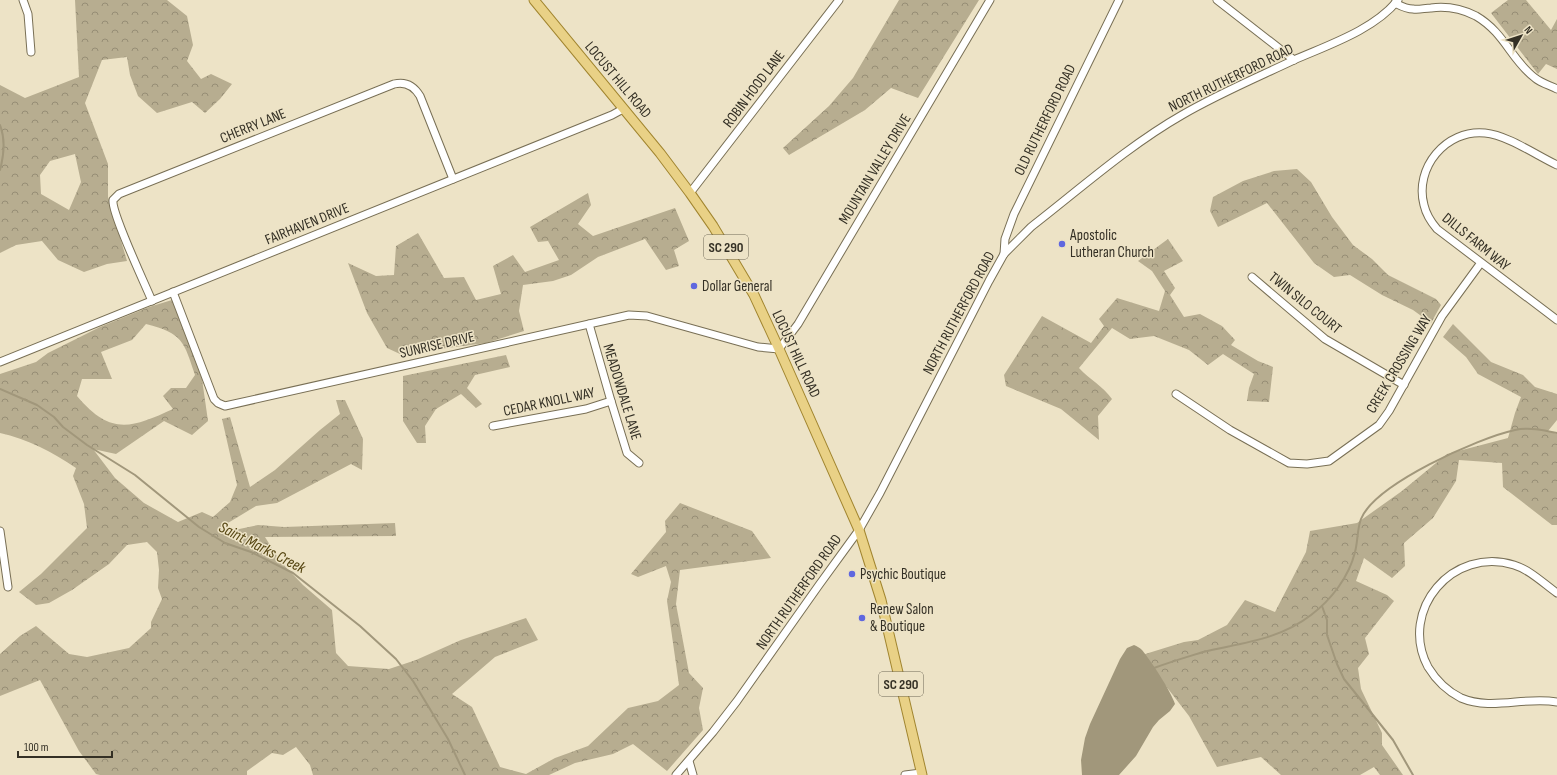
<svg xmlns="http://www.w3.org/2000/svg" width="1557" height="775" viewBox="0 0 1557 775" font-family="'Sofia Sans Condensed',sans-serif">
  <defs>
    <pattern id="forest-crowns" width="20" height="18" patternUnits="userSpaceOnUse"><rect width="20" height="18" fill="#b7ad90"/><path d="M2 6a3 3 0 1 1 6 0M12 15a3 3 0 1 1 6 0" fill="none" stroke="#968d75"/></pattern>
  </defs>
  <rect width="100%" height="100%" fill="#ede3c6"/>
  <g fill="url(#forest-crowns)" fill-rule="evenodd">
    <path d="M75,0h92l20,16 6,29 -6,16 14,18 10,-5 21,10 -12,15 -15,14 -13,-11 -35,11 -19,-17 -8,-21 -3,-18 -25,3 -17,43 23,61v33l19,64 -20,3 -23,8 -26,-12 -16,-19 -26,4 -16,8v-168l25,13 54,-21zM75,154l6,28 -12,28 -28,-16 -1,-19 10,-14z"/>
    <path d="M899,0h80l-61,98 -27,-10 -26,22 -76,45 -6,-7 46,-42 24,-28z"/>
    <path d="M1508,0h18l25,30 6,-11v50l-11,-5 -8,10 -47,-61z"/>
    <path d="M1297,169l14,13 21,35 21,28 19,14 16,16 48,24 5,6 -10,18 -18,-13 -31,-15 -32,-20 -16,2 -20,-14 -47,-60 -49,24 -8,-16 3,-14 30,-16 31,-10z"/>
    <path d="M588,193l3,12 -13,19 15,12 82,-28 14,33 -15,9 5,16 -13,4 -21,-31 -47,18 -27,18 -18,6 -30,4 -4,26 5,20 -38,12 -86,11 -13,-6 -20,-35 -19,-50 28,13 18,-1 2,-29 22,-13 26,45 20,-1 12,23 25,-6 -8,-28 20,-11 12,17 34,-12 -11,-19 -10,1 -8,-15z"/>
    <path d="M1168,239l15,22 -19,10 11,17 -5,7 14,22 16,-3 22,12 13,14 -4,5 27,16 15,6 -4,35 -22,-1 2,-13 5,-14 -31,-20 -15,11 -19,-15 -35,-14 -24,3 -18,-11 -33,40c10,11 24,18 33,31l-14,17 1,24 -38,-31 -55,-23 -2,-11 38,-59 49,27 13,-17 -5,-7 18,-21 42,13 6,-20 -13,-20 -14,-10z"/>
    <path d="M172,300l30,79 6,42 -16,14 -28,-14 -48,33 -23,-5 22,29 29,25 34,19 24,-10 11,5 17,-15 7,-17 -15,-66 8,-2 20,70 25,-17 45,-40 20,-16 -4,-14h9l18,39 -1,31 -11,-6 -74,39 -21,3 -33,20 2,6 33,-7 26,2 111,-4 1,13 -131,1 15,24 23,24 29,25 4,43 12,13 41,3 27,-9 45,-20 65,-22 12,22 -43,17 -43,37 20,13 28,60 26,7 29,-16 33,-12 40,-38 30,-7 21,-16 -12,-84 4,-19 -5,-16 -28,11 -7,-3 35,-42 -1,-11 15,-18 72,28 19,27 -91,12 -4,34 13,69 14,15 -4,20 4,22 -36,41 -34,-27 -20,10 -38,9 -26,12h-236l-3,-10 -14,-18 -13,8 -11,-2 -25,18v4h-147l-4,-1 -17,-23 -39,-71 -40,16v-42l20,-18 16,-10 33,28 18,3 42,-9 22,-20v-6l11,-23 -4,-11 1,-18 -2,-18 -10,-10 -20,3 -18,19 -37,26 -23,13 -13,2 -17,-13 22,-18 46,-46 -3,-24 -11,-28 3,-8c-23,-16 -49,-29 -76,-35v-59l36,-12 12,-9 52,-26 49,-20zM146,324c37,9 38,18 49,51l-9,13h-15l-8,8 10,13c-43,20 -63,26 -96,-13l5,-17h30l-11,-27 31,-12z"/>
    <path d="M1453,324l38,38 32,13 12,12 22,7v26l-9,11 9,3v91h-5l-49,-38 -1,-24 -43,-3 -3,21 -23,37 -29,25 1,23 -13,12 -28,-20 -8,23 31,14 7,6 -29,37 4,16 -11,14 3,21 21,44v12l21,30h-23l-6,-8 -14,8h-79l-20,-18 -44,10 -28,-51 -47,-61 42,-13 14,-2 29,-15 18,-25 30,12 31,-60 4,-21 47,-8 45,-32 45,-37 61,-16 7,-25 6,-16 -43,-23 -12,-17 -23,-20z"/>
    <path d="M506,355l4,12 -35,8 -8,13 15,16 -6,4 -15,-14 -25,15 -11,17 1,17h-9l-14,-22v-45z"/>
  </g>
  <path fill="#a1977b" d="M1134,645c3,1 6,3 8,5 9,11 29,41 33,54l-5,7 -11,9 -6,7 -17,29 -17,19h-37l-1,-15 4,-22 5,-14 30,-65 7,-11z"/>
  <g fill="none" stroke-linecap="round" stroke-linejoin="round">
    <g stroke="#a1977b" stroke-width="2">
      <path d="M0,125c6,15 4,30 0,45"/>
      <path d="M0,389l37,16 17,12 9,10 24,18 48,30 64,52 26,16 26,9 42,21 67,53 36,33 17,22 35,58 17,36"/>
      <path d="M1322,606l5,14v15l10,29 7,15 49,61 20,35"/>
      <path d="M1154,668c16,-6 33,-11 49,-16 38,-9 76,-12 108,-37 20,-15 38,-38 44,-63 3,-11 2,-23 6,-33 14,-35 117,-81 154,-89 14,-3 28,0 42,3"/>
    </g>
    <defs>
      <g id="minor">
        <path d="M23,0l5,14 3,38"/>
        <path d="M1217,0l77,60"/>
        <path d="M1395,3c6,3 11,6 18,6 6,1 12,-1 18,-1 15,-2 31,1 45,8 29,17 35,44 59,62 6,5 14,7 22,11"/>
        <path d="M1557,165c-21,-10 -50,-30 -72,-32 -39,-4 -71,35 -61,72 2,9 7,17 13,24l120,91"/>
        <path d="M690,193l149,-193"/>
        <path d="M1004,254l1,-15 9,-25 105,-214"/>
        <path d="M1252,277l73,62 79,46"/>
        <path d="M173,292l41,107 4,4 7,3 404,-91 18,1 111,31 21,2 19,-25 192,-324"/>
        <path d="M152,301c-7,-17 -41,-89 -39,-101l6,-6 275,-110c12,-3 20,2 26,12l33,83"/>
        <path d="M589,324l22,77 16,52 12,10"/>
        <path d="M0,362l612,-247 11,-6"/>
        <path d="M1176,394l54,36 59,33 18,1 22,-3 50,-36 10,-14 53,-95 38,-52"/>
        <path d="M493,426l93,-17 25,-8"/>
        <path d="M0,531l8,56"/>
        <path d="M1557,593c-14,-10 -27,-23 -43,-28 -61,-19 -116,45 -86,102 8,13 19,24 33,31 31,13 64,-2 96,4"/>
        <path d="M689,761l4,14"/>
        <path d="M676,775l37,-43 24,-31 82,-116 40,-55 21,-37 109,-212 15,-27 27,-27c49,-38 97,-81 151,-112 36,-21 74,-37 112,-55 34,-15 80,-30 104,-60"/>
        <path d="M905,775l16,-2"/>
      </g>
      <path id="major" d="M534,0l126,153 30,40 23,33 41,69 25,54 80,181 22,70 41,175"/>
    </defs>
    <use href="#minor" stroke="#786f55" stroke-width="9"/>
    <use href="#major" stroke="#a1852f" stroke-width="11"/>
    <use href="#minor" stroke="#fff" stroke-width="7"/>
    <use href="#major" stroke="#e9d186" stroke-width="9"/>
  </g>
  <g fill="#5f67df" stroke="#ede3c6" stroke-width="1.5">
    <circle cx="1062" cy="244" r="4"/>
    <circle cx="694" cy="286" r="4"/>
    <circle cx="852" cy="574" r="4"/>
    <circle cx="862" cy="618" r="4"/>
  </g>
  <g text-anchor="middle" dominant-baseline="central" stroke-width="3" stroke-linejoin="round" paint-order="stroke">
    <g fill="#ede3c6" stroke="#6c6655" stroke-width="1">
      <rect x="704" y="235" width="44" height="24" rx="3"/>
      <rect x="879" y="672" width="44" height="24" rx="3"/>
    </g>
    <g font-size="14" font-weight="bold" fill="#343025">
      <text x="726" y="247">SC 290</text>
      <text x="901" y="684">SC 290</text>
    </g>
    <g font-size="15" fill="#343025" stroke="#ede3c6">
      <text transform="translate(1231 78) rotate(-26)">NORTH RUTHERFORD ROAD</text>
      <text transform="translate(618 80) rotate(50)">LOCUST HILL ROAD</text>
      <text transform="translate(754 89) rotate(-53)">ROBIN HOOD LANE</text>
      <text transform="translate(1045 120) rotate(-64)">OLD RUTHERFORD ROAD</text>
      <text transform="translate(253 126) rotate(-22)">CHERRY LANE</text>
      <text transform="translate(875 169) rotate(-59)">MOUNTAIN VALLEY DRIVE</text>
      <text transform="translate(307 224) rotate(-22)">FAIRHAVEN DRIVE</text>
      <text transform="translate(1476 242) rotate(39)">DILLS FARM WAY</text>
      <text transform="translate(1305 303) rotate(39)">TWIN SILO COURT</text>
      <text transform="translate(959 313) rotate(-62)">NORTH RUTHERFORD ROAD</text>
      <text transform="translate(437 345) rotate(-13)">SUNRISE DRIVE</text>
      <text transform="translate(796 354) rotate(65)">LOCUST HILL ROAD</text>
      <text transform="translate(1399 364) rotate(-59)">CREEK CROSSING WAY</text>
      <text transform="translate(622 392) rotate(73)">MEADOWDALE LANE</text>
      <text transform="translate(549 402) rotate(-12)">CEDAR KNOLL WAY</text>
      <text transform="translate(799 592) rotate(-55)">NORTH RUTHERFORD ROAD</text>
    </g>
    <g font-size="15" fill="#343025" stroke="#ede3c6" text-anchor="start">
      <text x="1070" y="235">Apostolic<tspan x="1070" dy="17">Lutheran Church</tspan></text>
      <text x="702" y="286">Dollar General</text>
      <text x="860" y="574">Psychic Boutique</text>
      <text x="870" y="609">Renew Salon<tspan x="870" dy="17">&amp; Boutique</tspan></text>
    </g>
    <g font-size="16" font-style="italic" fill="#554511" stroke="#ede3c6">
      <text transform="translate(262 548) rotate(27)">Saint Marks Creek</text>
    </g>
  </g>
  <g transform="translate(1521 36) rotate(51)" stroke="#ede3c6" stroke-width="3" paint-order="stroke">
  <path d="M0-3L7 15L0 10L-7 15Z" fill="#343025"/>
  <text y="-6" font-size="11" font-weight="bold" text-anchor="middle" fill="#343025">N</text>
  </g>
  <path d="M18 751v6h94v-6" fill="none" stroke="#343025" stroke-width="2"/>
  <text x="24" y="751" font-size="12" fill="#343025" stroke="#ede3c6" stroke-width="3" paint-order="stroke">100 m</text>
</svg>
